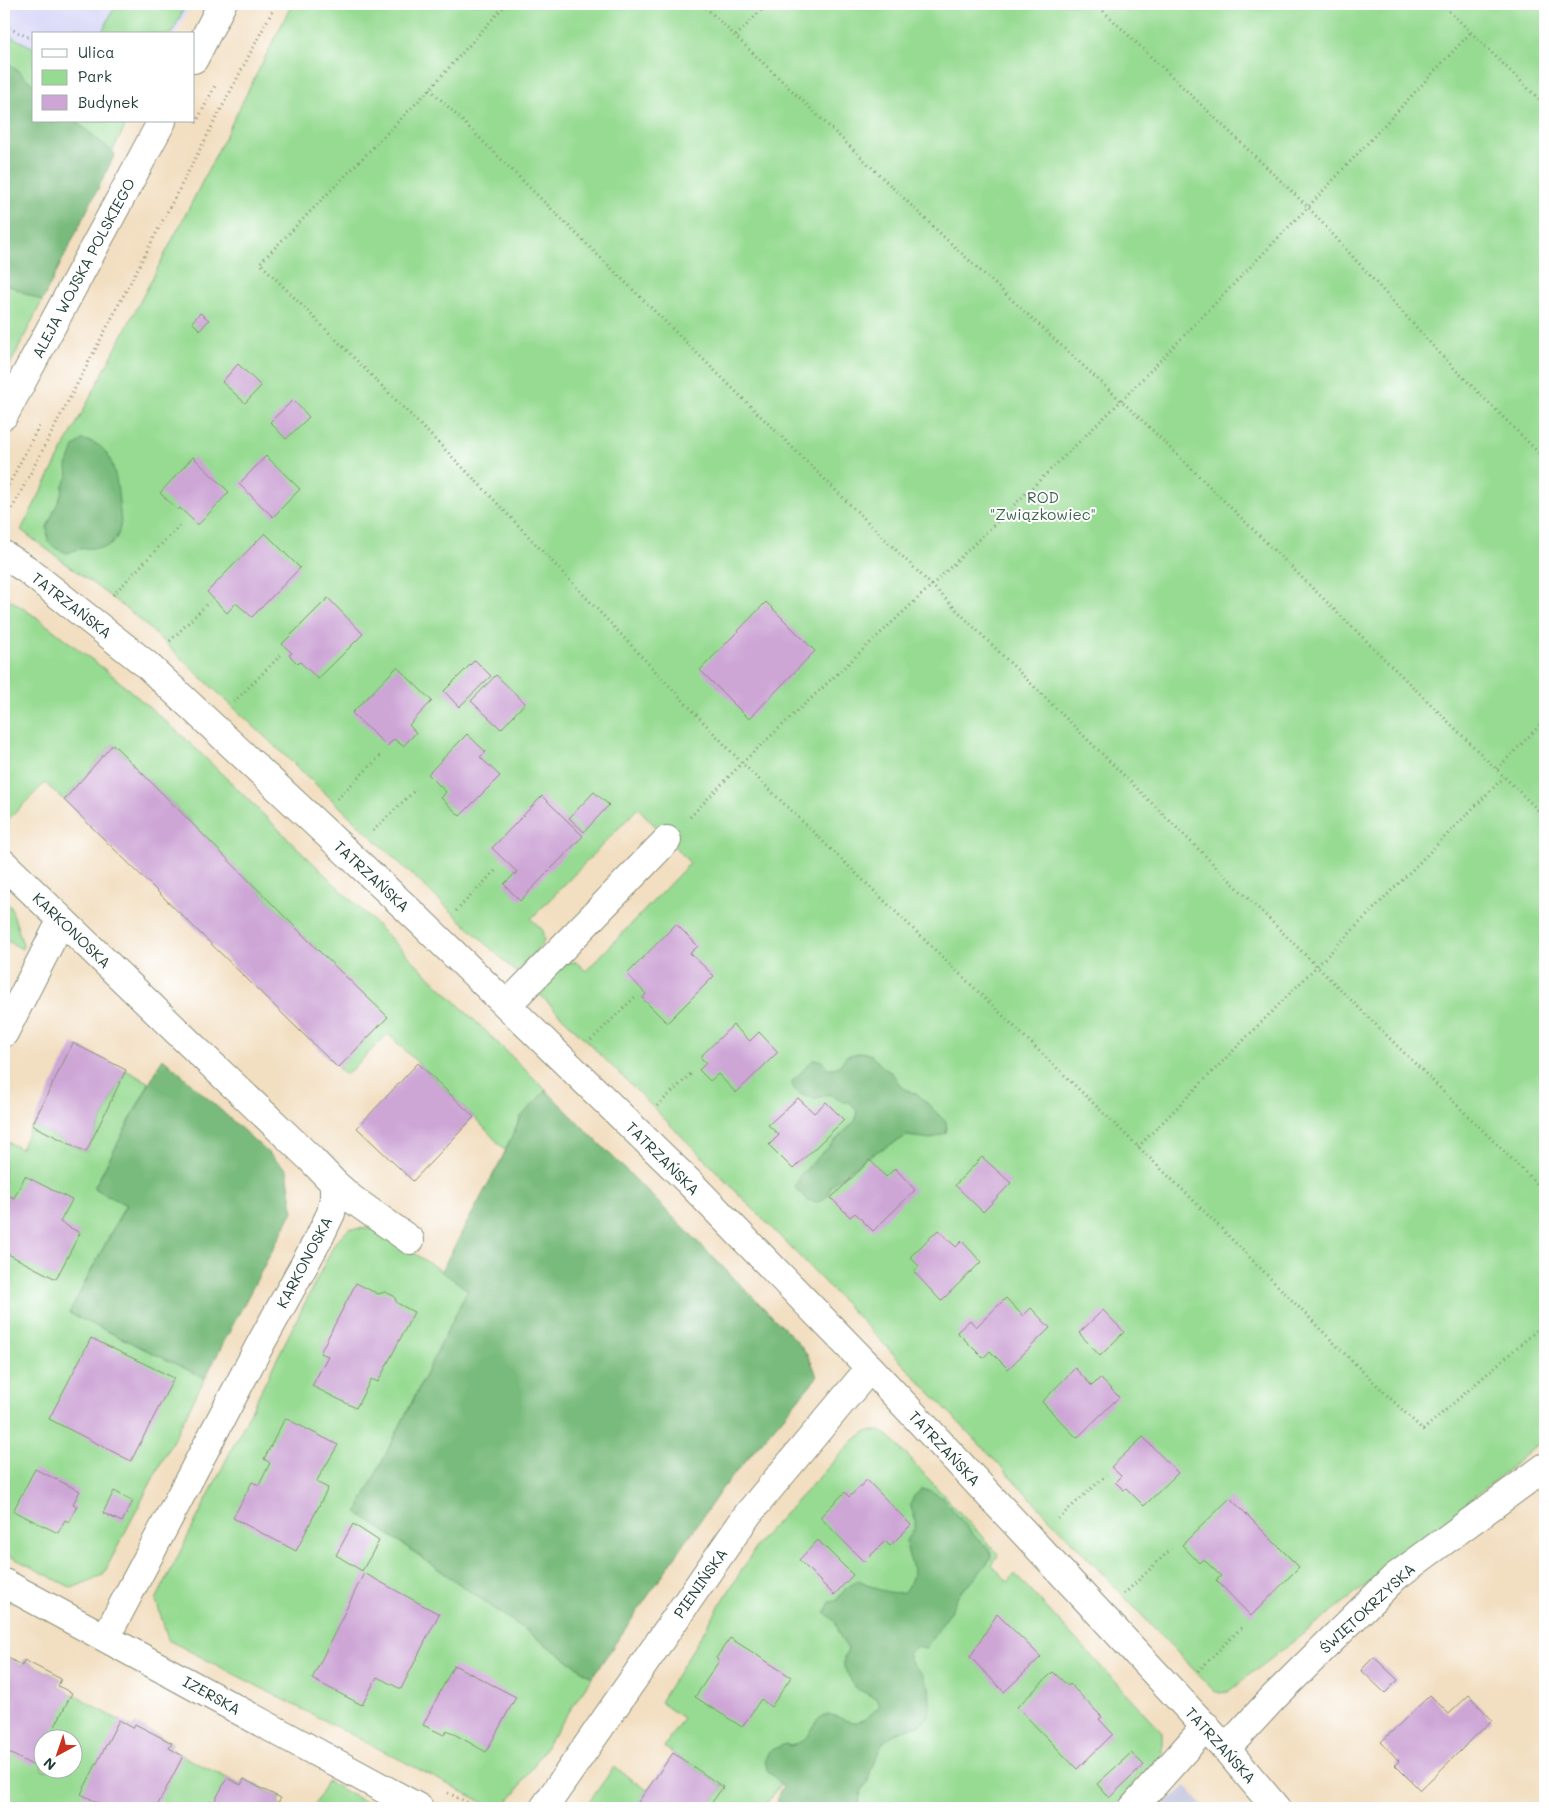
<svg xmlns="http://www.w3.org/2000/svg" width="1549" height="1812" viewBox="0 0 1549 1812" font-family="Mali,sans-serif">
  <rect width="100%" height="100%" fill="#fff"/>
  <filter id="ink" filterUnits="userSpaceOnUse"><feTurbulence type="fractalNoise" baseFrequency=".02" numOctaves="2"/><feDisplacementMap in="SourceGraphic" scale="10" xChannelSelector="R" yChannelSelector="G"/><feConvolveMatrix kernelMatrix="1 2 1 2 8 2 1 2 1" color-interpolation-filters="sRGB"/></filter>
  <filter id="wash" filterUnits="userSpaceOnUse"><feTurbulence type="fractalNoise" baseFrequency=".0096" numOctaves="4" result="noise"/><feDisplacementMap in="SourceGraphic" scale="20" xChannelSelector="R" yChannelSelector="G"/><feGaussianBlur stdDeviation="1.12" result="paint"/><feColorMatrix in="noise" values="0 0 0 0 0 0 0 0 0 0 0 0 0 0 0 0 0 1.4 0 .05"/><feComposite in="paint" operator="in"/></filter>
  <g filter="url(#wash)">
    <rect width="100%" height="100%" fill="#f2dec0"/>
    <path fill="#d8d7f8" d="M4,4h187l-15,30h-142v51l-30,-26z"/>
    <path fill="#bfc2dd" d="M1186,1786l19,22h-46z"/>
    <g fill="#97db93" stroke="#5b8c64" fill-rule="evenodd">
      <path d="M116,4h70l-14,30h-71z"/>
      <path d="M292,4h1253v1435l-159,131 -157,121 -9,2 -6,-2c-224,-235 -446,-473 -678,-700l27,-29h13l10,9 104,-108 -52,-55 -107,111 11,10 2,13 -28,30 -380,-356 -115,-86 171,-328z"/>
      <path d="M4,33l30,15v37l-30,-26z"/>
      <path d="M76,121h52l-16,31z"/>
      <path d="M4,283l38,18 -38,76z"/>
      <path d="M4,596l32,21 76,58 75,65 359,350 -25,27 -16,33 -31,-33 -86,-83 -42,41 -8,-7 -19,-117 -206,-207 -49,56 -19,-17 -41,41z"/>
      <path d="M4,902l7,5 12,38 -1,4 -18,-10z"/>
      <path d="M126,1070l23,13 -54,104 31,17 -57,109 136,65 -102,197 -31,13 -68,-35v-413l17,9 11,-24 54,27z"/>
      <path d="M376,1228l92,61 -111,223 235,165 -78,118c-7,8 -14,12 -24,11l-322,-166 -12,-40 180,-359 13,-12z"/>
      <path d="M871,1431h9l9,5 110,119 -8,9 17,18 7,-8 147,158v23l-29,29 -17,24h-300l-36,-24 -16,24h-56l15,-21 -59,-40 19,-29 -23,-16 101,-163 92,-98 11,-8z"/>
      <path d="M4,1655l18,11 2,-6 37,19 -3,7 75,42 2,-4 37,19 -3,6 72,36 3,-6 37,19 -3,6 7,4h-281zM42,1740h30v30h-30z"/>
      <path d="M614,1767l33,23 -13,18h-43l-4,-3z"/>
      <path d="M327,1781l49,27h-63z"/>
    </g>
    <g fill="#79bb7d" stroke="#4c7c58">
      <path d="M4,59l30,26v36h42l39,33 -73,147 -38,-18z"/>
      <path d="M81,440c39,1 36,53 40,82 -6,40 -27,18 -53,31l-11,-4 -9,-7 -1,-15 15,-34 1,-8 5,-8 -1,-11 7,-19z"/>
      <path d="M863,1052l8,3 13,13 8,5 9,14 19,9 26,26 1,6 -1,5 -15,6 -24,-3 -42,22 -34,28 -2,8 -6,6 -6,2 -10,-2 -12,-12 5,-13 55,-54c4,-10 1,-13 -6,-19h-6l-14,-8c-5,1 -11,5 -16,4 -10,-1 -22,-7 -21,-17l22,-22 8,2 6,7c10,1 13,-4 18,-12z"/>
      <path d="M163,1058l124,112 6,41 -88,167 -136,-65 57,-108 -32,-17z"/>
      <path d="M546,1090l242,242c13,14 24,26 29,45l-93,109 -132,191 -235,-165 111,-222 -27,-19 60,-111 20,-43z"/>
      <path d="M922,1489l9,2 12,7 34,41 11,8 4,10 -20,25 -11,9 -14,26 -22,32 -9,-2 -8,6 4,11 10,10 7,12 1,17 -1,12 -7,9 -24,8 -10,6 -7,9 -10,22 -3,12 -7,11 -3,12 -4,4h-74c-5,-9 -2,-14 3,-22l-16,-16 -2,-11 4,-8 16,-7 6,2c8,-3 15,-7 19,-13 4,-6 5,-13 12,-16 11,-7 22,6 34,5 9,-1 16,-9 23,-15l-3,-9 -21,-10 -11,-21v-10l4,-8c-2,-3 -5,-7 -7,-11 -5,-12 -3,-17 -16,-25l5,-11 6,-1 10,-13 13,-8c16,8 28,15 45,12 18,-24 3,-27 2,-52 13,-13 10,-19 4,-35l4,-9z"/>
    </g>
    <g id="blocks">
      <g fill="#cda6d6">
        <path d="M200,313l9,7 -9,10 -8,-8z"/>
        <path d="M238,364l23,22 -16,17 -23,-21z"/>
        <path d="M293,400l16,17 -23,22 -16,-17z"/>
        <path d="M266,456l34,33 -27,28 -34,-33z"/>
        <path d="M193,457l36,35 -31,33 -18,-17 -2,2 -18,-17z"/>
        <path d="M265,533l35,35 -48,49 -16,-14 -9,10 -20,-21z"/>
        <path d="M328,598l35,36 -45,45 -18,-17 -2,2 -9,-9 3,-2 -10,-9z"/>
        <path d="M766,602l49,49 -66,68 -49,-49z"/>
        <path d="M475,660l16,16 -32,31 -15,-16z"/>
        <path d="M397,667l35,34 -23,24 7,8 -13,13 -9,-7 -7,7 -35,-33z"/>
        <path d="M496,675l29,28 -24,26 -30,-28z"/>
        <path d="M467,734l19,18 -6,5 20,19 -40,40 -19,-18 5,-6 -18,-18z"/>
        <path d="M113,744l206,207 69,66 -50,51 -274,-268z"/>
        <path d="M594,792l15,13 -25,27 -15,-14z"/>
        <path d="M542,796l41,40 -63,65 -16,-17 13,-12 -25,-24z"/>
        <path d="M676,924l22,22 -8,7 24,23 -47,47 -25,-25 4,-4 -19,-20z"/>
        <path d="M733,1025l17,16 9,-9 19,20 -42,41 -18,-19 -8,7 -11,-11 7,-7 -6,-6z"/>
        <path d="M73,1043l53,27 -40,82 -54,-27z"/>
        <path d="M418,1063l56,54 -61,64 -56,-53z"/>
        <path d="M798,1098l16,15 12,-11 18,18 -51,49 -24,-24 10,-10 -11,-10z"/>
        <path d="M982,1157l29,26 -28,29 -28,-27z"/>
        <path d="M870,1160l16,17 9,-9 20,22 -42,41 -18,-18 -5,4 -19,-19z"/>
        <path d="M25,1176l47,24 -12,22 20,11 -24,46 -52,-27v-59l10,5z"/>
        <path d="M938,1230l18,17 6,-6 19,21 -40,39 -27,-29 5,-6 -9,-9z"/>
        <path d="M356,1283l22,11 7,-2 9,4 3,7 17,9 -36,70 -7,-3 -15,29 -44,-22 16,-30 -8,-3z"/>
        <path d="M1006,1298l17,18 8,-8 19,20 -42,41 -18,-18 -7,7 -26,-26 13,-12 6,7z"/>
        <path d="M1103,1310l21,22 -24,24 -21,-23z"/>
        <path d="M91,1338l83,40 -43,83 -82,-42z"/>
        <path d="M1075,1368l17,18 8,-8 19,19 -42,41 -35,-36z"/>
        <path d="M285,1418l53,27 -22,37 12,6 -32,63 -63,-33 19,-36 7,3 11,-22 -6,-4z"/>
        <path d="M1143,1437l35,36 -34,33 -18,-18 -2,2 -9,-8 6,-6 -10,-9z"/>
        <path d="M35,1469l45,22 -7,13 4,2 -8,16 -4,-2 -7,13 -45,-22z"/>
        <path d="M867,1480l44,45 -21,21 -5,-5 -21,21 -44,-45 25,-25 4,5z"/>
        <path d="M114,1491l19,10 -11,21 -19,-9z"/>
        <path d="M1230,1498l69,69 -48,49 -35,-36 5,-4 -18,-17 -4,4 -17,-18z"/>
        <path d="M353,1524l26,17 -17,30 -26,-16z"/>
        <path d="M818,1540l35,35 -19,20 -35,-35z"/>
        <path d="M364,1573l75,41 -38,75 -24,-12 -15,28 -50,-26z"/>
        <path d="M997,1614l44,43 -37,35 -34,-35z"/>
        <path d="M730,1638l61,39 -20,30 -10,-8 -19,28 -47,-30 24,-36 -3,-3z"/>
        <path d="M7,1657l15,9 2,-6 37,19 -3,7 14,7 -24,47h-6v10l-8,16 -30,-16v-86z"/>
        <path d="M1374,1657l24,23 -13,13 -24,-23z"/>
        <path d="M454,1665l62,32 -30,55 -39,-22 -3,5 -21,-10z"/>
        <path d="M1053,1672l15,14 2,-2 32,33 -3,2 14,15 -36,35 -60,-62z"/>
        <path d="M1430,1695l19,19 20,-19 23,25 -72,70 -25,-25 4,-4 -18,-19z"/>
        <path d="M119,1720l14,8 2,-4 37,19 -3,5 14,8 -27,52h-48l-27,-14z"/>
        <path d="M673,1753l50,34 -15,21h-74z"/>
        <path d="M1131,1753l13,12 -35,33 -12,-14z"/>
        <path d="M227,1778l14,7 3,-6 18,10 19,9 -4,6 8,4h-74z"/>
      </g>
    </g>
  </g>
  <g filter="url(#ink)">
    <use href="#blocks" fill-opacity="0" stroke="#888e7a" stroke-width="1"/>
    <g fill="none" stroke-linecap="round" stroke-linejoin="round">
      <defs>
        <g id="minor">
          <path d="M194,59l28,-55"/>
          <path d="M4,415l158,-294"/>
          <path d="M4,555l22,14 121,96 272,255 272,264 179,184 161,172 195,209 50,59"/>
          <path d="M4,864l183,177 124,118 23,24v15l-3,15 -12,25 -58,105 -155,294"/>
          <path d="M507,1005l160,-165"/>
          <path d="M4,1033l57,-112"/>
          <path d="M334,1183l18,16 58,41"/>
          <path d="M4,1583l415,225"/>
          <path d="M1226,1749l47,-51 122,-121 150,-110"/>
          <path d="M544,1808l204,-294 122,-146"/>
          <path d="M1133,1808l73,-82"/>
        </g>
      </defs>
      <use href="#minor" stroke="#888e7a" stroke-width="30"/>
      <g stroke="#888e7a" stroke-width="3" stroke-dasharray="1 4" stroke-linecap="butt">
        <path d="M506,4l-76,85 -170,174 222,224 260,276 446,432 157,159 78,76 122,-107"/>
        <path d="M702,4l242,233 201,186 400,394"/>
        <path d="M1096,4l212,203 134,149 103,103"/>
        <path d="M1442,4l103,101"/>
        <path d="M9,28l25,12"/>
        <path d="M736,36l31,-32"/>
        <path d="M430,89l1115,1103"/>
        <path d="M196,123l20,-39"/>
        <path d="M4,494l36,-70"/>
        <path d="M5,522l271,-518"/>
        <path d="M113,595l68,-71"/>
        <path d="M170,641l39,-39"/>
        <path d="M234,702l47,-47"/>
        <path d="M1497,769l48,-49"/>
        <path d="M337,799l45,-45"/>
        <path d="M690,817l52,-54 189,-177 190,-185 187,-194 163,-175"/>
        <path d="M373,831l43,-42"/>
        <path d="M456,911l40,-41"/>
        <path d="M591,1040l46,-45"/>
        <path d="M657,1106l36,-34"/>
        <path d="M1138,1147l366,-370"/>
        <path d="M1058,1519l48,-44"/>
        <path d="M1124,1594l47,-45"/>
        <path d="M1198,1671l45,-45"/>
        <path d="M448,1793l31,15"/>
      </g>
      <use href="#minor" stroke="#fff" stroke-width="28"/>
    </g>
  </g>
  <g text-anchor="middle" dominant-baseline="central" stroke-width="4" stroke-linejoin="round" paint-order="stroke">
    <g font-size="15" fill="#1f3d34" stroke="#fff">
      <text transform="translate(83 268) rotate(-62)">ALEJA WOJSKA POLSKIEGO</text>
      <text transform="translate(72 605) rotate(38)">TATRZAŃSKA</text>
      <text transform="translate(372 876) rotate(43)">TATRZAŃSKA</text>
      <text transform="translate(72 930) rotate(44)">KARKONOSKA</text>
      <text transform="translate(663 1158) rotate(45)">TATRZAŃSKA</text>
      <text transform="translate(304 1262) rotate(-62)">KARKONOSKA</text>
      <text transform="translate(945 1448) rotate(47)">TATRZAŃSKA</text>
      <text transform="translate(700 1583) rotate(-55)">PIENIŃSKA</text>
      <text transform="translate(1367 1608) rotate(-43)">ŚWIĘTOKRZYSKA</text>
      <text transform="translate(212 1695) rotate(29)">IZERSKA</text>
      <text transform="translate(1221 1745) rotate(48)">TATRZAŃSKA</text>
    </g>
    <g font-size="15" fill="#3d644c" stroke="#fff">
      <text x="1043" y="497">ROD<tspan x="1043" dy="17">"Związkowiec"</tspan></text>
    </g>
  </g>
  <rect width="1549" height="1812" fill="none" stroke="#fff" stroke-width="20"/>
  <rect x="32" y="32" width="162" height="90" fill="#ffffff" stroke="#a5b1ae"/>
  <rect x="42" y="49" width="25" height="8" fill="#ffffff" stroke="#a5b1ae"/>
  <text x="78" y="58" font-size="15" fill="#1f3d34">Ulica</text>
  <rect x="42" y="70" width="25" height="15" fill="#97db93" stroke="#a5b1ae"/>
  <text x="78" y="82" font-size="15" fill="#1f3d34">Park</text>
  <rect x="42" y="95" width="25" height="15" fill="#cda6d6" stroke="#a5b1ae"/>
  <text x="78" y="108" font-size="15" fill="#1f3d34">Budynek</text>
  <g transform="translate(58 1754) rotate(220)"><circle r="24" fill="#ffffff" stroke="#a5b1ae"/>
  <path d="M0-4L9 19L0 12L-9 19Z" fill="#c8321e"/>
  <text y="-8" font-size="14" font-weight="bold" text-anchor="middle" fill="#1f3d34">N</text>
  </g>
</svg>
